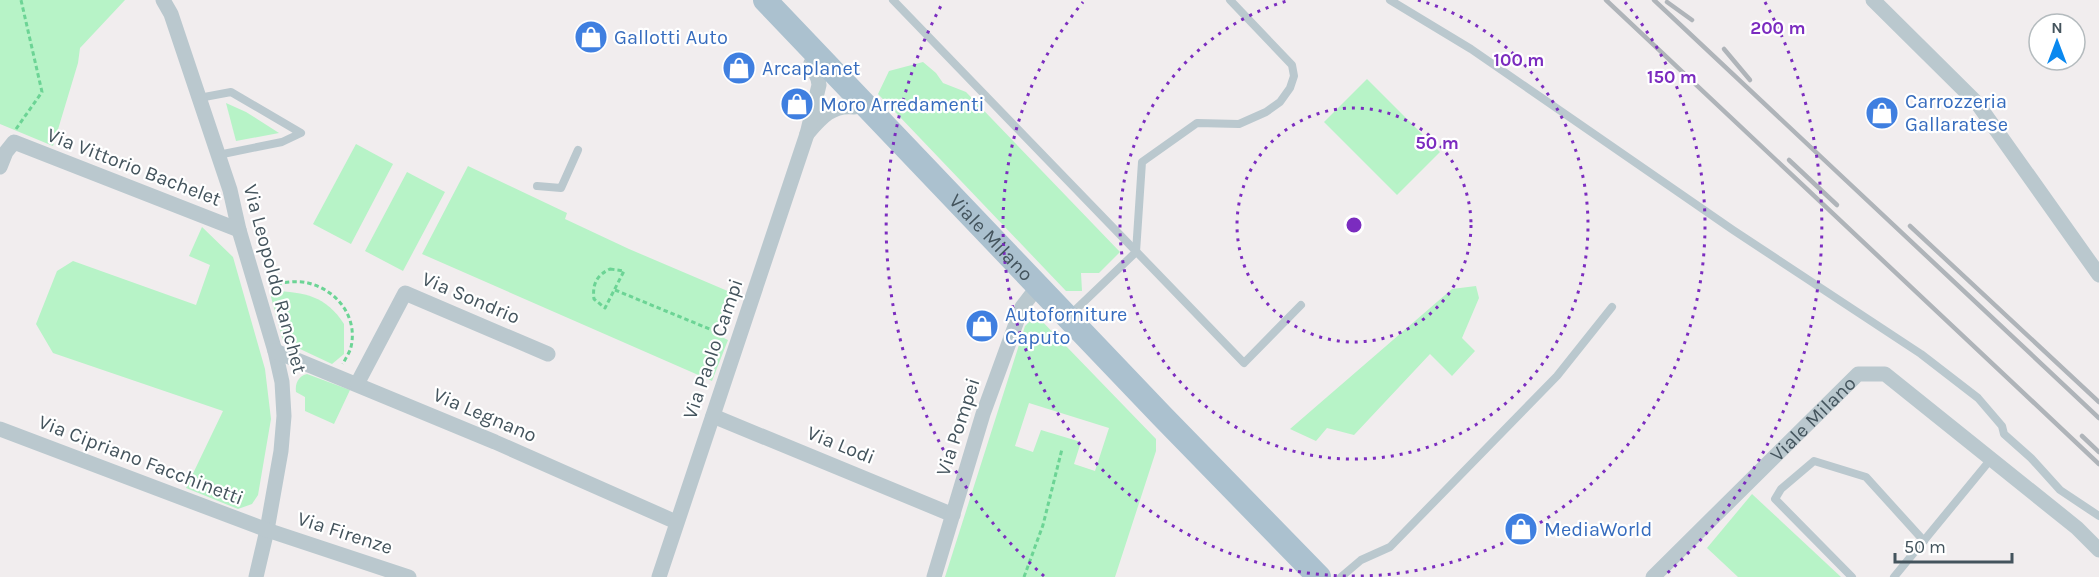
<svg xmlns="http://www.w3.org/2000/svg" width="2099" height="577" viewBox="0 0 2099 577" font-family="Karla,sans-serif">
  <rect width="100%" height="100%" fill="#f1edee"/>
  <g fill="#b7f3c7" fill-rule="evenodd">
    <path d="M0,0h125l-45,48 -2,15 -25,83 -53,-22z"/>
    <path d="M923,62l13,11 7,10 23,9 154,160 -21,21h-18l1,18h-16l-188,-197 11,-23z"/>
    <path d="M1367,79l73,73 -43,43 -73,-73z"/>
    <path d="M226,103l20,9 33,21 -43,8z"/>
    <path d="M356,144l37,20 -42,80 -38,-20z"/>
    <path d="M468,166l99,47 -2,6 64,30 101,43 -16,41 14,7 -16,41 -290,-127z"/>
    <path d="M407,172l38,20 -42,79 -38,-20z"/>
    <path d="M202,227l31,30 32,112 6,50 -13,76 -6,9 -14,5 -52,-21 37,-77 -170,-58 -17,-29 21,-53 16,-10 123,44 14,-40 -21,-9z"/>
    <path d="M1476,286l3,12 -17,40 13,13 -23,25 -22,-22 -76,81 -27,-7 -11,13 -26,-12 162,-140z"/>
    <path d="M273,291c32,1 53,5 71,33v30l-12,10 -49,-23 -12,-44z"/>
    <path d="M1036,315l120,124v12l-41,126h-170l80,-251zM1029,403l80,25 -14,43 -21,-7 7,-22 -40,-12 -8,22 -18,-6z"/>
    <path d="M307,374l43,16 -16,34 -29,-13v-14l-9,-5c-1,-8 2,-16 11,-18z"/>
    <path d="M1752,494l89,83h-103l-31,-29z"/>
  </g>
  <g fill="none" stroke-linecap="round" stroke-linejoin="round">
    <g stroke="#6cd495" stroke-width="3" stroke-dasharray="4.5 3" stroke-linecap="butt">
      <path d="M16,129l26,-37 -21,-92"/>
      <path d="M610,269l14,2 -19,37 -11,-9c-2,-15 3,-24 16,-30z"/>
      <path d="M270,285c11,-2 26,-5 38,-2 29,7 50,34 43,64 -1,5 -6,12 -8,17"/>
      <path d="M615,290l109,45"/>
      <path d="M1024,577l19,-52 19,-76"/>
    </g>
    <g stroke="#bac8ce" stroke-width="8">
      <path d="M893,0l351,363 57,-58"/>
      <path d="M1390,0l81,49 262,181 188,124 57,44 24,28 2,8 27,24 29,32 39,26"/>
      <path d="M199,98l32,-6 70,41 -19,9 -64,13"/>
      <path d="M537,186l24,2 17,-38"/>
      <path d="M1069,316l67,-64 6,-90 55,-39 42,1 27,-12 14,-10 10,-14 4,-12 -2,-11 -62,-65"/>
      <path d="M1341,577l20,-17 29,-13 167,-171 55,-69"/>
      <path d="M1852,577l-77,-78 6,-10 33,-28 52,16 58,64"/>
      <path d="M1894,577l97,-118"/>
    </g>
    <g stroke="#bac8ce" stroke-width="15">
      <path d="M163,0l8,14 59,176 9,40 36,121 7,31 2,34 -3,35 -14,79 -11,47"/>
      <path d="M1873,0l104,103 122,172"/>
      <path d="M807,134c13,-15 25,-30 47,-27"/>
      <path d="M0,167l6,-15 8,-10 225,88"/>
      <path d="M275,351l220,91 181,80"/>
      <path d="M357,384l48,-91 143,61"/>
      <path d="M713,416l240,99"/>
      <path d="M0,429l267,101 142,47"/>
      <path d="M659,577l148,-443 12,-49 -1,-6 -7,-16"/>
      <path d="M934,577l49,-163 39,-107 10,-13"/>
      <path id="s1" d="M1653,577l205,-203h27l192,154 22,22"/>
    </g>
    <path stroke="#abc1cf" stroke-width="24" id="s2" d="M765,0l397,416 157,161"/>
    <g stroke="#afb4b9" stroke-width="4.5">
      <path d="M1606,0l493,464"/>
      <path d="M1654,0l445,418"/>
      <path d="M1667,2l25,18"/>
      <path d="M1724,49l26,31"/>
      <path d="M1789,160l48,45"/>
      <path d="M1910,226l189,176"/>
      <path d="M2082,436l17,16"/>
    </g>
  </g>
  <g fill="none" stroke="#7b2cbf" stroke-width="3" stroke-dasharray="3 6">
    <circle cx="1354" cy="225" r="117"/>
    <path d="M1418 0A234 234 0 1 1 1290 0"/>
    <path d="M1625 2A351 351 0 1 1 1083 2"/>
    <path d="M1044 576A468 468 0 0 1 943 2M1765 2A468 468 0 0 1 1664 576"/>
  </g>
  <defs>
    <symbol id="shop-disc" viewBox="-11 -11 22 22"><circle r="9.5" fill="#3f7fe0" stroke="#fff"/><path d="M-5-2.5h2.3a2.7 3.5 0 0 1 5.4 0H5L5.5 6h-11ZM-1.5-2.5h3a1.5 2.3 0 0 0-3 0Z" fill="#fff"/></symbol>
  </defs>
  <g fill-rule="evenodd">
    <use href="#shop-disc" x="572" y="18" width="38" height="38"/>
    <use href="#shop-disc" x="720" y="49" width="38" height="38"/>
    <use href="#shop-disc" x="778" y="85" width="38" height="38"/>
    <use href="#shop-disc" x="1863" y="94" width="38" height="38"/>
    <use href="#shop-disc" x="963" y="307" width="38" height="38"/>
    <use href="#shop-disc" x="1502" y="510" width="38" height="38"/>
  </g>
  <g text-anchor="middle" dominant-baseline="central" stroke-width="4.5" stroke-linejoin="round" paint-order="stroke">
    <g font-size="20" fill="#366cbe" stroke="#fff" text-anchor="start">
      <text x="614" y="37">Gallotti Auto</text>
      <text x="762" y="68">Arcaplanet</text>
      <text x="1905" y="101">Carrozzeria<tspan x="1905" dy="23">Gallaratese</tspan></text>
      <text x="820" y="104">Moro Arredamenti</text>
      <text x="1005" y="314">Autoforniture<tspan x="1005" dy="23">Caputo</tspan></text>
      <text x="1544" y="529">MediaWorld</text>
    </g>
    <g font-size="20" fill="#44545d" stroke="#fff">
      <text transform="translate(134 167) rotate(21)">Via Vittorio Bachelet</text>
      <text stroke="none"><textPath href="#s2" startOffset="328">Viale Milano</textPath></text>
      <text transform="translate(275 279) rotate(75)">Via Leopoldo Ranchet</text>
      <text transform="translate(471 298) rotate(23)">Via Sondrio</text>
      <text transform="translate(713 349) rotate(-71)">Via Paolo Campi</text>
      <text transform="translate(485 415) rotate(23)">Via Legnano</text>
      <text stroke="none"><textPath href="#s1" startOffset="225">Viale Milano</textPath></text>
      <text transform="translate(958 427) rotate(-72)">Via Pompei</text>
      <text transform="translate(841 445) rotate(22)">Via Lodi</text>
      <text transform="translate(141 460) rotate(21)">Via Cipriano Facchinetti</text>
      <text transform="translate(345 533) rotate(18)">Via Firenze</text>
    </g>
  </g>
  <circle cx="1354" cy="225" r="9" fill="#7b2cbf" stroke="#fff" stroke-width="3"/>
  <g font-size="18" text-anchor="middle" font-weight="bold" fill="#7b2cbf" stroke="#fff" stroke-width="4.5" stroke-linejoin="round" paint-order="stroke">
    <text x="1778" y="34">200 m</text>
    <text x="1519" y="66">100 m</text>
    <text x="1672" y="83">150 m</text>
    <text x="1437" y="149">50 m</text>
  </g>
  <g transform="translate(2057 42)"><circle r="28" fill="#ffffff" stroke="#b4bbbe" stroke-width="1.5"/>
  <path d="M0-4.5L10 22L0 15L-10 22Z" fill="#0988ef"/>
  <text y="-9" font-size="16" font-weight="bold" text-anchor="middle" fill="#44545d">N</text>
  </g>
  <path d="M1895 553v9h117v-9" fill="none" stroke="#44545d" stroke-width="3"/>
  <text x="1904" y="553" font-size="18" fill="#44545d" stroke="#ffffff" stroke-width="4.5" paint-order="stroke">50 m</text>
</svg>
